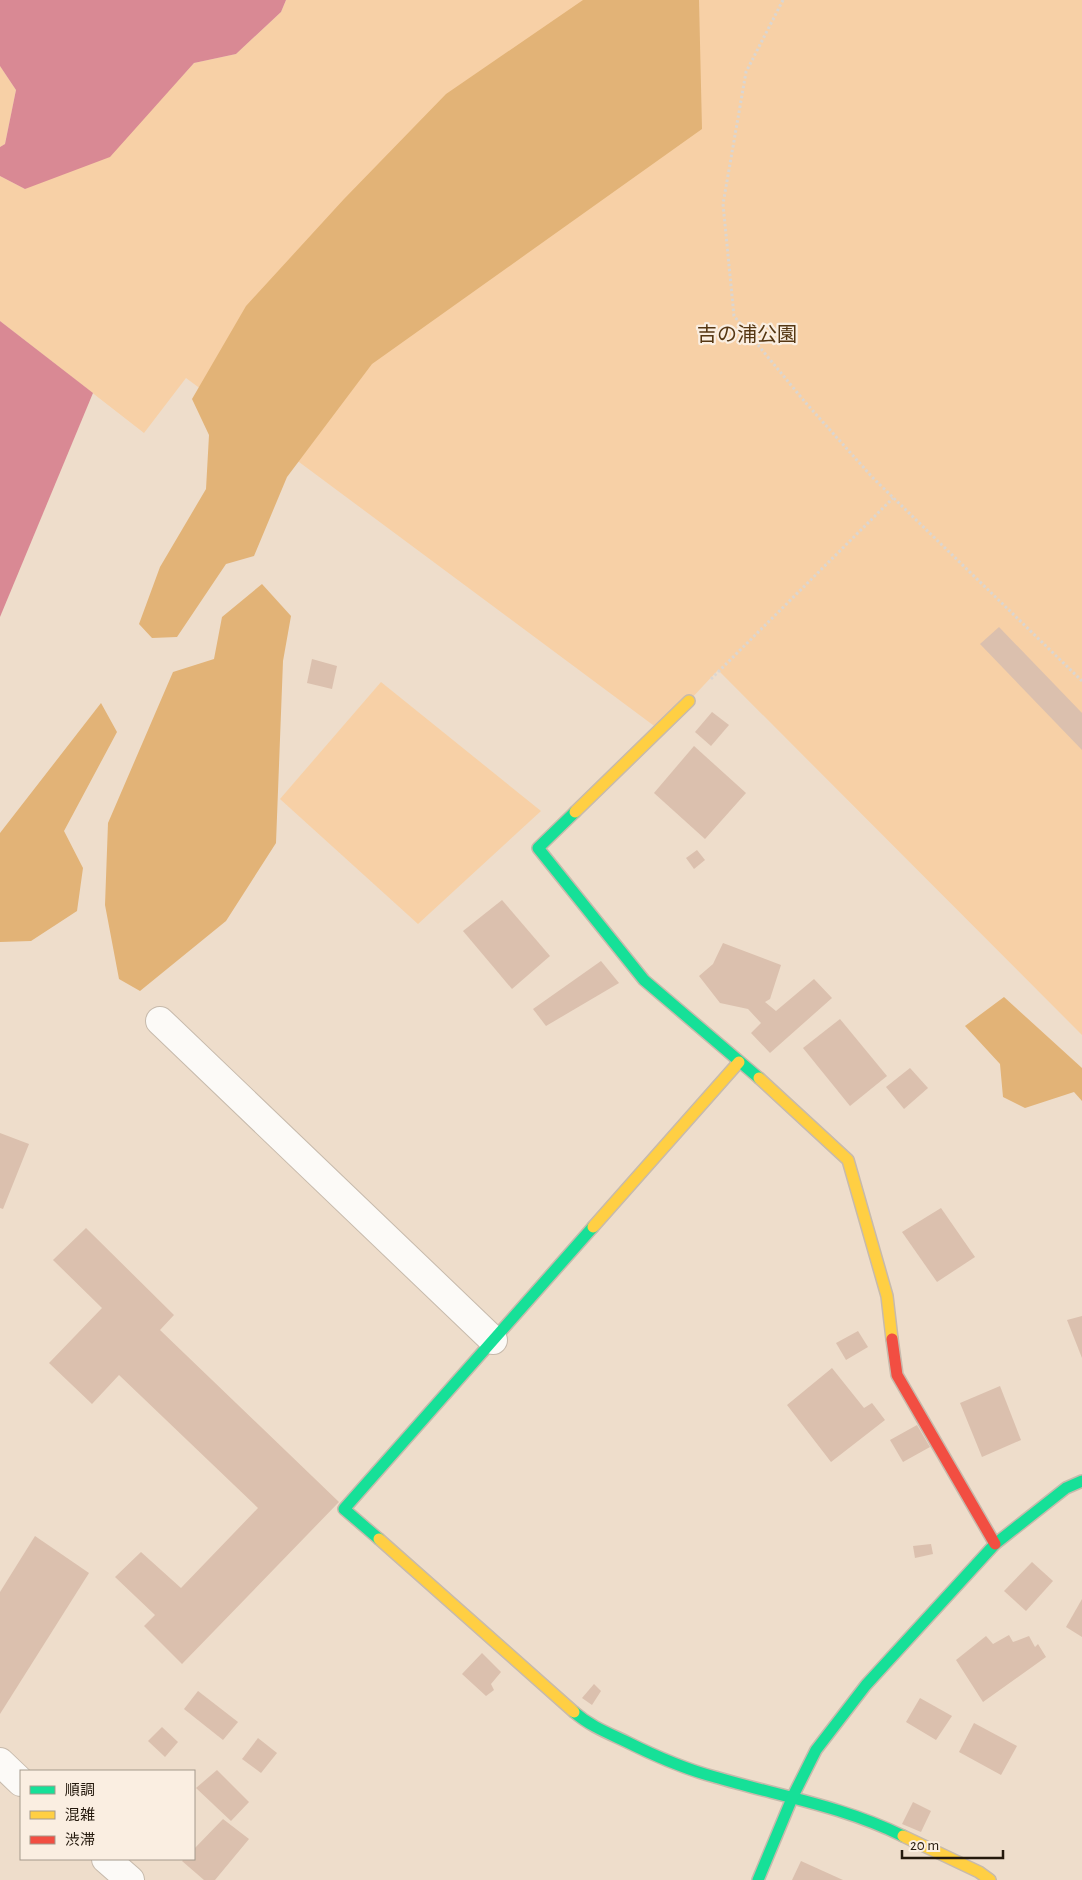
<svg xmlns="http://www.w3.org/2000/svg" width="1082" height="1880" viewBox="0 0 1082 1880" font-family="'Alegreya Sans','Noto Sans JP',sans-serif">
  <rect width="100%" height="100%" fill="#eeddcb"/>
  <g fill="#f7d0a6">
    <path d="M286,0h796v1035l-364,-365 -57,61 -475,-353 -42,55 -144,-112v-145l25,13 119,-71 50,-55 42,-9 45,-42z"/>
    <path d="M0,66l16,24 -11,54 -5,3z"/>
    <path d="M381,682l160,129 -123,113 -138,-125z"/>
  </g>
  <g fill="#e2b377">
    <path d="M583,0h116l3,129 -330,235 -85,113 -33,79 -28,8 -49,73 -25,1 -13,-14 21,-57 46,-78 3,-54 -17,-36 54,-93 98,-107 102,-105z"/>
    <path d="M262,584l29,32 -8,45 -7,182 -50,78 -86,70 -21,-12 -14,-74 3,-82 65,-151 41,-13 8,-42z"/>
    <path d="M101,703l16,29 -53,99 19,37 -6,43 -46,30 -31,1v-109z"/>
    <path d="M1004,997l78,71v33l-8,-9 -49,16 -22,-11 -3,-33 -35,-38z"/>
  </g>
  <g fill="#d98994">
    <path d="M0,0h286l-5,12 -45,42 -42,9 -84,94 -85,32 -25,-13v-29l5,-3 11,-54 -16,-24z"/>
    <path d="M0,321l93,72 -93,224z"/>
  </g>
  <g fill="#dbc0ae">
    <path d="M999,627l83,86v37l-102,-106z"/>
    <path d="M312,659l25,7 -5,23 -25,-6z"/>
    <path d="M712,712l17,13 -18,21 -16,-14z"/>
    <path d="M694,746l52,47 -41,46 -51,-46z"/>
    <path d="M697,850l8,10 -11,9 -8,-11z"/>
    <path d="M502,900l48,56 -38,33 -49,-58z"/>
    <path d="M723,943l58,22 -11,34 -5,3 11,9 38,-32 18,19 -62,55 -19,-20 10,-10 -13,-14 -28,-6 -21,-27 14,-12z"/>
    <path d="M601,961l18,22 -73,43 -13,-17z"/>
    <path d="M840,1019l47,57 -37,30 -47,-58z"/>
    <path d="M910,1068l18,20 -24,21 -18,-22z"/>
    <path d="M0,1133l29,11 -26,65 -3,-1z"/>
    <path d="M941,1208l34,49 -38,25 -35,-50z"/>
    <path d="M86,1228l88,87 -14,15 179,172 -157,162 -38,-38 11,-11 -40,-38 26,-25 40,36 77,-80 -139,-133 -27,29 -43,-41 53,-55 -49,-48z"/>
    <path d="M1082,1316v42l-15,-38z"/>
    <path d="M858,1331l10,16 -22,13 -10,-17z"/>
    <path d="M832,1368l32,40 8,-5 13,17 -54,42 -44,-57z"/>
    <path d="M1000,1386l21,54 -39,17 -22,-54z"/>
    <path d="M917,1425l13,22 -27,15 -13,-22z"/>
    <path d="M35,1536l54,37 -89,141v-122z"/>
    <path d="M931,1544l2,10 -18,4 -2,-12z"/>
    <path d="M1032,1562l21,19 -27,30 -22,-20z"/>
    <path d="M1082,1599v38l-16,-10z"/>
    <path d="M1009,1635l4,7 16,-6 6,11 3,-3 8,13 -63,45 -27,-42 30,-24 7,8z"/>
    <path d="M482,1653l19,19 -10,12 3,6 -8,6 -24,-22z"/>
    <path d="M594,1684l7,7 -9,14 -10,-7z"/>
    <path d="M198,1691l40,31 -15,18 -39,-31z"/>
    <path d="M920,1698l32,18 -16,24 -30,-18z"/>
    <path d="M974,1723l43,23 -16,29 -42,-23z"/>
    <path d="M162,1727l16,15 -13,15 -17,-16z"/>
    <path d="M258,1738l19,15 -16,20 -19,-14z"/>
    <path d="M217,1770l32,32 -18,19 -35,-33z"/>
    <path d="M913,1802l18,9 -10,21 -19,-8z"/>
    <path d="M223,1819l26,20 -34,41h-11l-22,-19 2,-2h10v-10z"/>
    <path d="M801,1861l42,19h-51z"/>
  </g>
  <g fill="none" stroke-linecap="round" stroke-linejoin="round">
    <defs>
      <g id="street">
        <path d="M160,1021l333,319"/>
        <path d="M0,1762l21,20"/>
        <path d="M106,1859l24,21"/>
      </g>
      <g id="fast">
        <path d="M575,812l-37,36 106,132 115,98"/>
        <path d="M379,1539l-35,-30 249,-282"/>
        <path d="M574,1712c16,14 34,21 53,30 28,14 58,27 88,35 64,19 127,29 188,59"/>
        <path d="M758,1880l35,-84 23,-46 50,-65 129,-141 71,-56 16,-7"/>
      </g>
      <g id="slow">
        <path d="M575,812l114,-111"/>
        <path d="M759,1078l89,82 39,136 5,43"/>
        <path d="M593,1227l146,-165"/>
        <path d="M379,1539l195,173"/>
        <path d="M903,1836l76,36 11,8"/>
      </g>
      <path id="jam" d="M892,1339l5,36 98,169"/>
    </defs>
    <use href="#street" stroke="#c7baac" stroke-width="30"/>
    <use href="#fast" stroke="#c7baac" stroke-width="14"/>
    <use href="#slow" stroke="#c7baac" stroke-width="14"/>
    <use href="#jam" stroke="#c7baac" stroke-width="14"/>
    <g stroke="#dbd6d1" stroke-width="3" stroke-dasharray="2.5 2.5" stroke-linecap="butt">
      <path d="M783,0l-37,72 -23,132 11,112 71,86 68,76 209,203"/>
      <path d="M711,679l182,-181"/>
    </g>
    <use href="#street" stroke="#fcfaf7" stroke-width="28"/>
    <use href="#fast" stroke="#16e098" stroke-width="11"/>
    <use href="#slow" stroke="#ffcf43" stroke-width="11"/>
    <use href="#jam" stroke="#f24e42" stroke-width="11"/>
  </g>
  <g text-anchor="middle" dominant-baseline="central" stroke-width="4.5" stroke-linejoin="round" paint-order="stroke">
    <g font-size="20" fill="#553713" stroke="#faeee1">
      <text x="747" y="335">吉の浦公園</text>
    </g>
  </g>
  <rect x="20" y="1770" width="175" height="90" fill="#faeee1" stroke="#a4998c"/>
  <rect x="30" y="1786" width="25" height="8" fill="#16e098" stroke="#a4998c"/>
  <text x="65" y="1795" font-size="15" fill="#24190d">順調</text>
  <rect x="30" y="1811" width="25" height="8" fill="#ffcf43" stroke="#a4998c"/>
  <text x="65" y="1820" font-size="15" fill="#24190d">混雑</text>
  <rect x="30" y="1836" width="25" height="8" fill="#f24e42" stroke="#a4998c"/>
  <text x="65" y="1845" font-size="15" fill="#24190d">渋滞</text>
  <path d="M902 1850v8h101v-8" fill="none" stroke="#24190d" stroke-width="2.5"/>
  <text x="910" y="1850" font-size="15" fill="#24190d" stroke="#faeee1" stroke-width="4" paint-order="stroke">20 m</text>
</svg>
